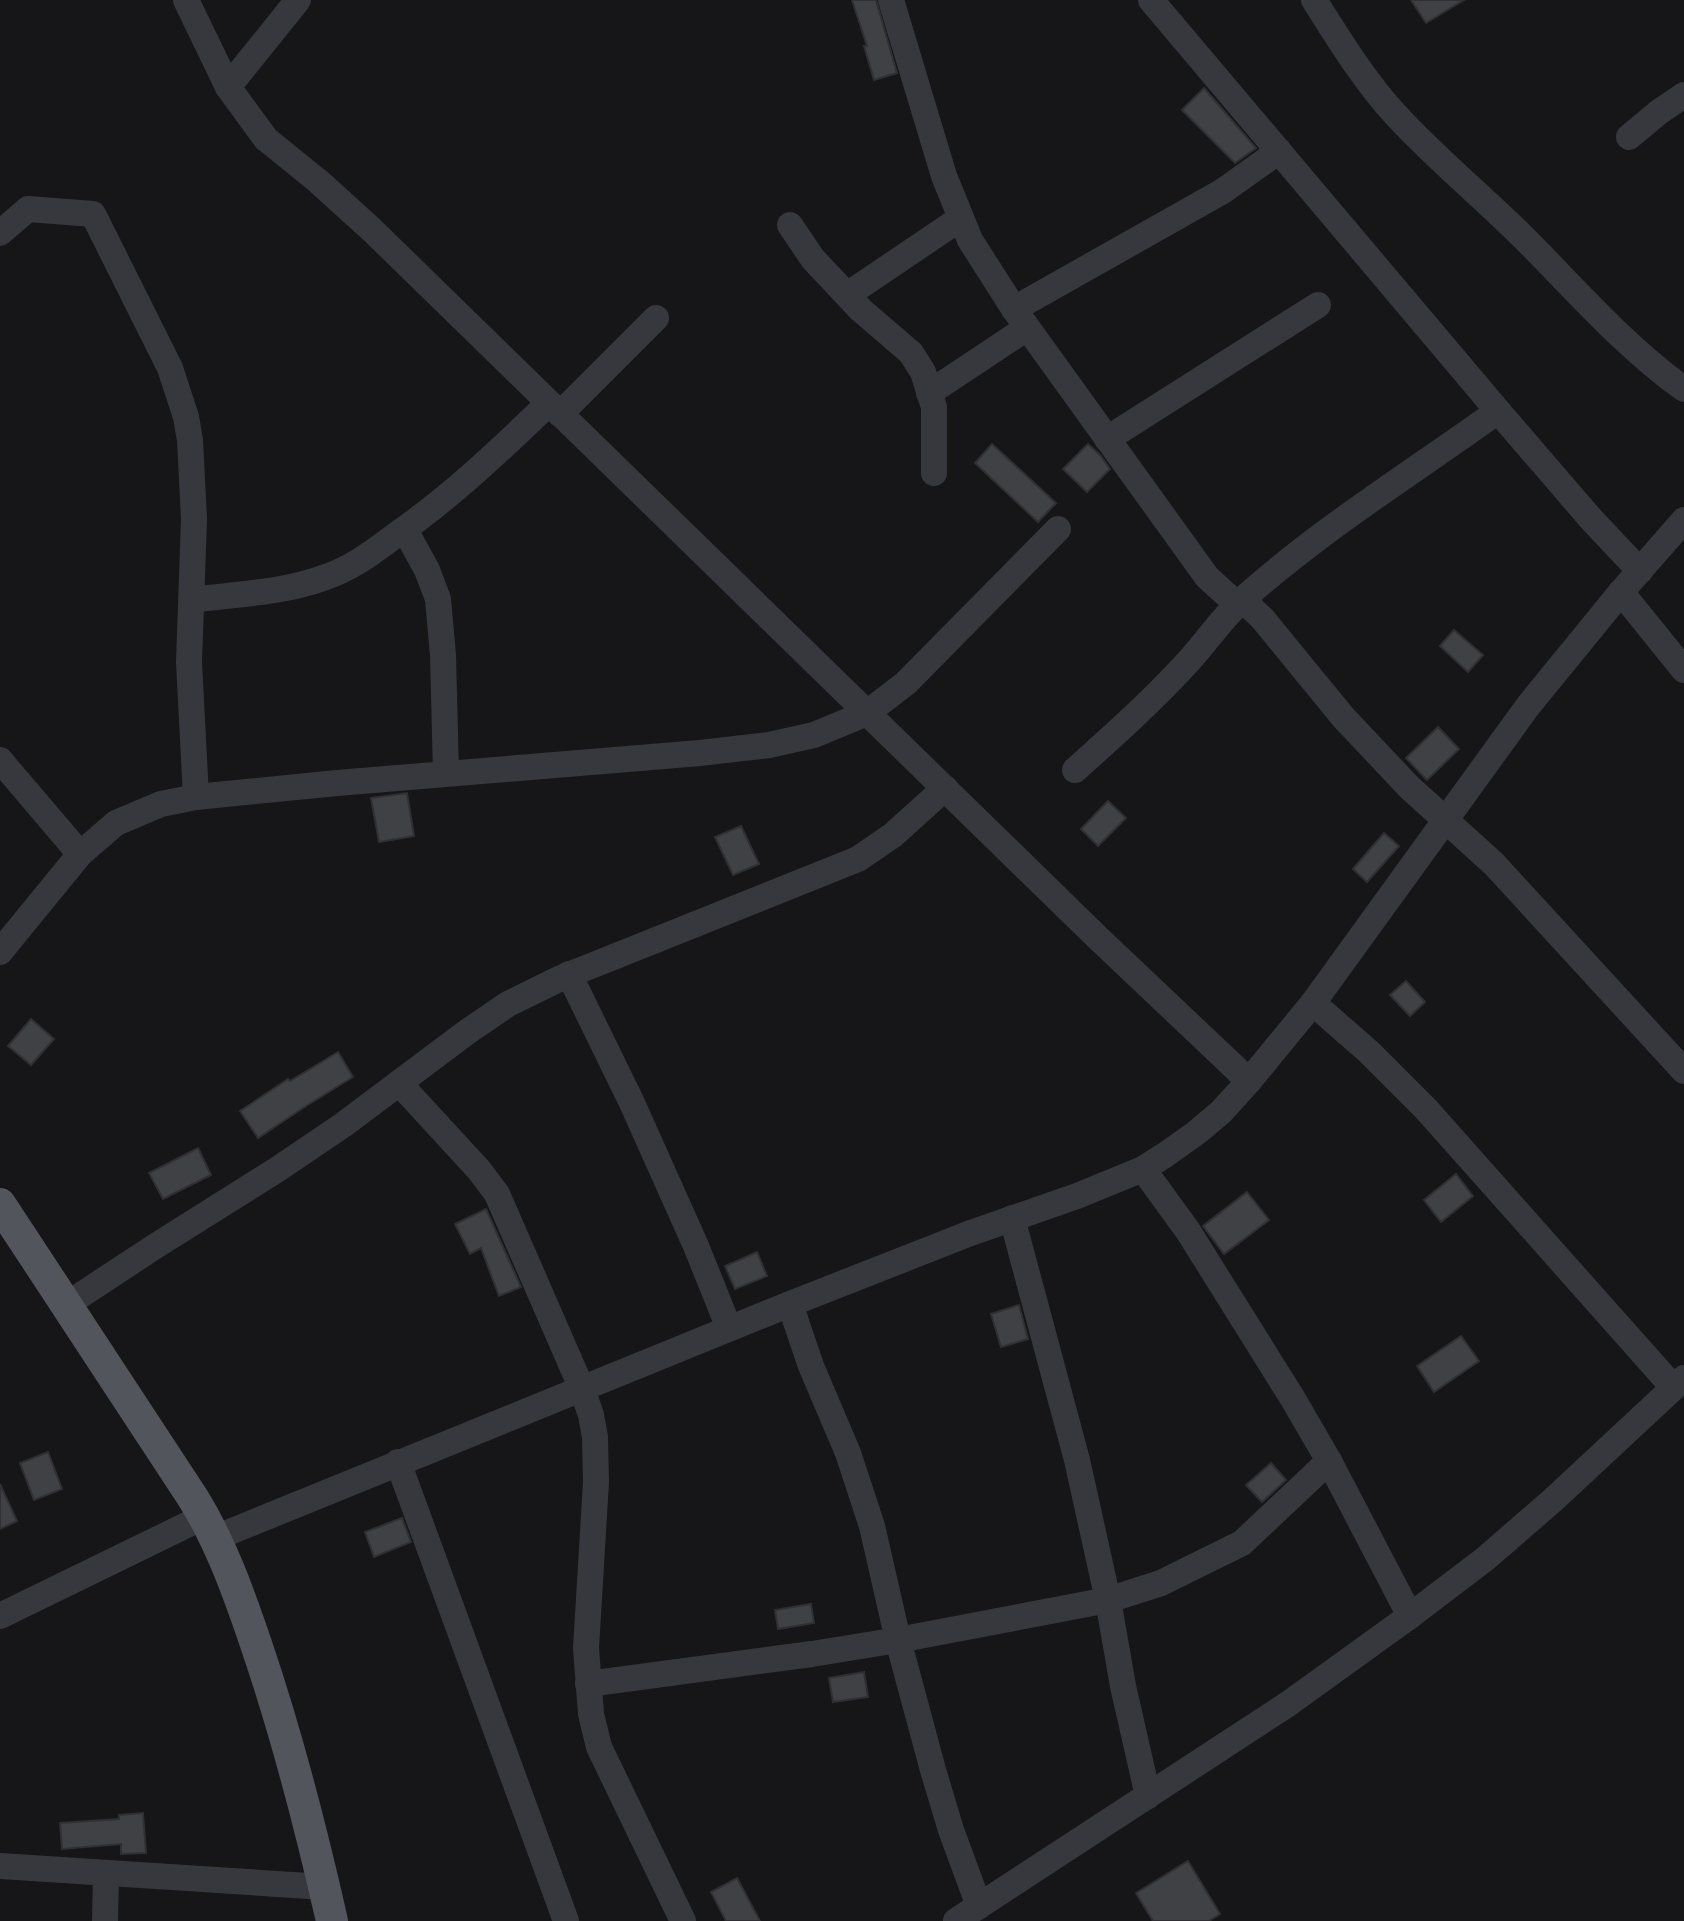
<svg xmlns="http://www.w3.org/2000/svg" width="1684" height="1921" viewBox="0 0 1684 1921" font-family="Poppins,sans-serif">
  <rect width="100%" height="100%" fill="#161618"/>
  <g fill="#404145" stroke="#303034" stroke-width="2">
    <path d="M852,0h24l21,73 -23,7 -10,-34h3z"/>
    <path d="M1411,0h53l-38,23z"/>
    <path d="M1204,88l52,60 -21,15 -53,-53z"/>
    <path d="M992,444l64,59 -18,19 -63,-59z"/>
    <path d="M1088,444l12,11 10,14 -23,23 -24,-23z"/>
    <path d="M1454,630l29,25 -15,17 -28,-26z"/>
    <path d="M1438,727l21,22 -32,31 -21,-22z"/>
    <path d="M407,793l7,43 -35,6 -8,-44z"/>
    <path d="M1108,801l18,17 -28,28 -17,-17z"/>
    <path d="M741,826l18,38 -26,11 -18,-38z"/>
    <path d="M1384,833l15,13 -32,36 -14,-13z"/>
    <path d="M1406,981l19,21 -15,14 -20,-21z"/>
    <path d="M31,1019l23,20 -23,26 -23,-19z"/>
    <path d="M338,1052l15,25 -47,29 -48,32 -18,-27 48,-32 2,2z"/>
    <path d="M198,1148l13,27 -48,24 -14,-26z"/>
    <path d="M1456,1174l17,22 -32,26 -17,-22z"/>
    <path d="M1247,1192l22,28 -45,34 -21,-28z"/>
    <path d="M486,1209l35,78 -22,9 -18,-48 -11,6 -15,-30z"/>
    <path d="M757,1252l10,24 -32,13 -10,-23z"/>
    <path d="M1019,1305l9,34 -27,8 -10,-33z"/>
    <path d="M1461,1336l18,25 -45,31 -17,-26z"/>
    <path d="M48,1452l14,37 -28,11 -14,-37z"/>
    <path d="M1271,1463l15,17 -24,22 -16,-17z"/>
    <path d="M0,1484l17,37 -17,8z"/>
    <path d="M402,1518l9,24 -37,15 -9,-25z"/>
    <path d="M811,1604l3,19 -36,6 -3,-19z"/>
    <path d="M864,1672l4,25 -35,5 -4,-24z"/>
    <path d="M143,1813l3,40 -25,1v-10l-59,5 -2,-26 59,-4v-4z"/>
    <path d="M1188,1861l32,53 -11,7h-56l-17,-28z"/>
    <path d="M737,1878l23,43h-34l-15,-29z"/>
  </g>
  <g fill="none" stroke-linecap="round" stroke-linejoin="round">
    <g stroke="#37383d" stroke-width="26">
      <path d="M186,0l42,87 38,52 52,42 54,49 726,708 151,143"/>
      <path d="M891,0l53,176 26,64 44,69 193,268 23,21 20,9 12,11 81,99 66,70 85,77 190,207"/>
      <path d="M1151,0l347,411 93,108 49,52"/>
      <path d="M1314,0c25,39 49,79 80,113 41,45 88,83 131,126 51,51 100,108 159,150"/>
      <path d="M228,87l70,-87"/>
      <path d="M1629,137l30,-25 25,-17"/>
      <path d="M790,225l23,34 48,51 50,43 12,19 11,35v66"/>
      <path d="M0,233l28,-24 65,5 77,154 16,49 4,23 4,79 -5,143 7,135"/>
      <path d="M847,295l114,-77"/>
      <path d="M1014,309l209,-118 56,-40"/>
      <path d="M929,393l98,-65"/>
      <path d="M560,414l96,-96"/>
      <path d="M1107,439l211,-134"/>
      <path d="M405,530l22,40 11,29 5,56 3,118"/>
      <path d="M1621,592l63,78"/>
      <path d="M192,600c43,-6 90,-7 131,-22 28,-9 50,-26 73,-43 56,-39 104,-85 153,-132"/>
      <path d="M0,760l80,94"/>
      <path d="M1075,770c38,-34 76,-68 111,-106 19,-20 35,-45 56,-64 79,-71 170,-127 256,-189"/>
      <path d="M0,952l80,-98 36,-31 45,-19 35,-7 141,-14 363,-30 69,-8 45,-10 53,-22 39,-30 152,-154"/>
      <path d="M569,974l63,129 64,143 33,82"/>
      <path d="M1313,1003l56,49 57,57 247,278"/>
      <path d="M399,1083l80,87 18,24 85,195 9,26 4,22 1,45 -10,166 5,66 8,33 84,174"/>
      <path d="M1143,1169l45,62 105,168 36,62 81,155"/>
      <path d="M1012,1218l65,242 31,140 15,86 25,110"/>
      <path d="M790,1304l21,62 37,87 24,73 26,114 35,130 18,60 28,76"/>
      <path d="M66,1305l88,-58 124,-78 65,-44 124,-93 41,-28 53,-26 297,-119 35,-24 52,-47"/>
      <path d="M398,1462l168,459"/>
      <path d="M215,1538l575,-234 178,-70 109,-38 66,-27 22,-14 31,-22 25,-21 28,-31 64,-78 215,-297 93,-114 63,-72"/>
      <path d="M0,1616l205,-100"/>
      <path d="M588,1684l224,-30 86,-14 210,-40 53,-17 81,-40 87,-82"/>
      <path d="M0,1866l324,21"/>
      <path d="M105,1921l1,-48"/>
      <path d="M956,1921l332,-217 122,-88 75,-57 68,-59 131,-122"/>
    </g>
    <path stroke="#53555c" stroke-width="32" d="M0,1204l193,294c28,45 46,96 63,146 31,91 55,184 76,277"/>
  </g>
</svg>
